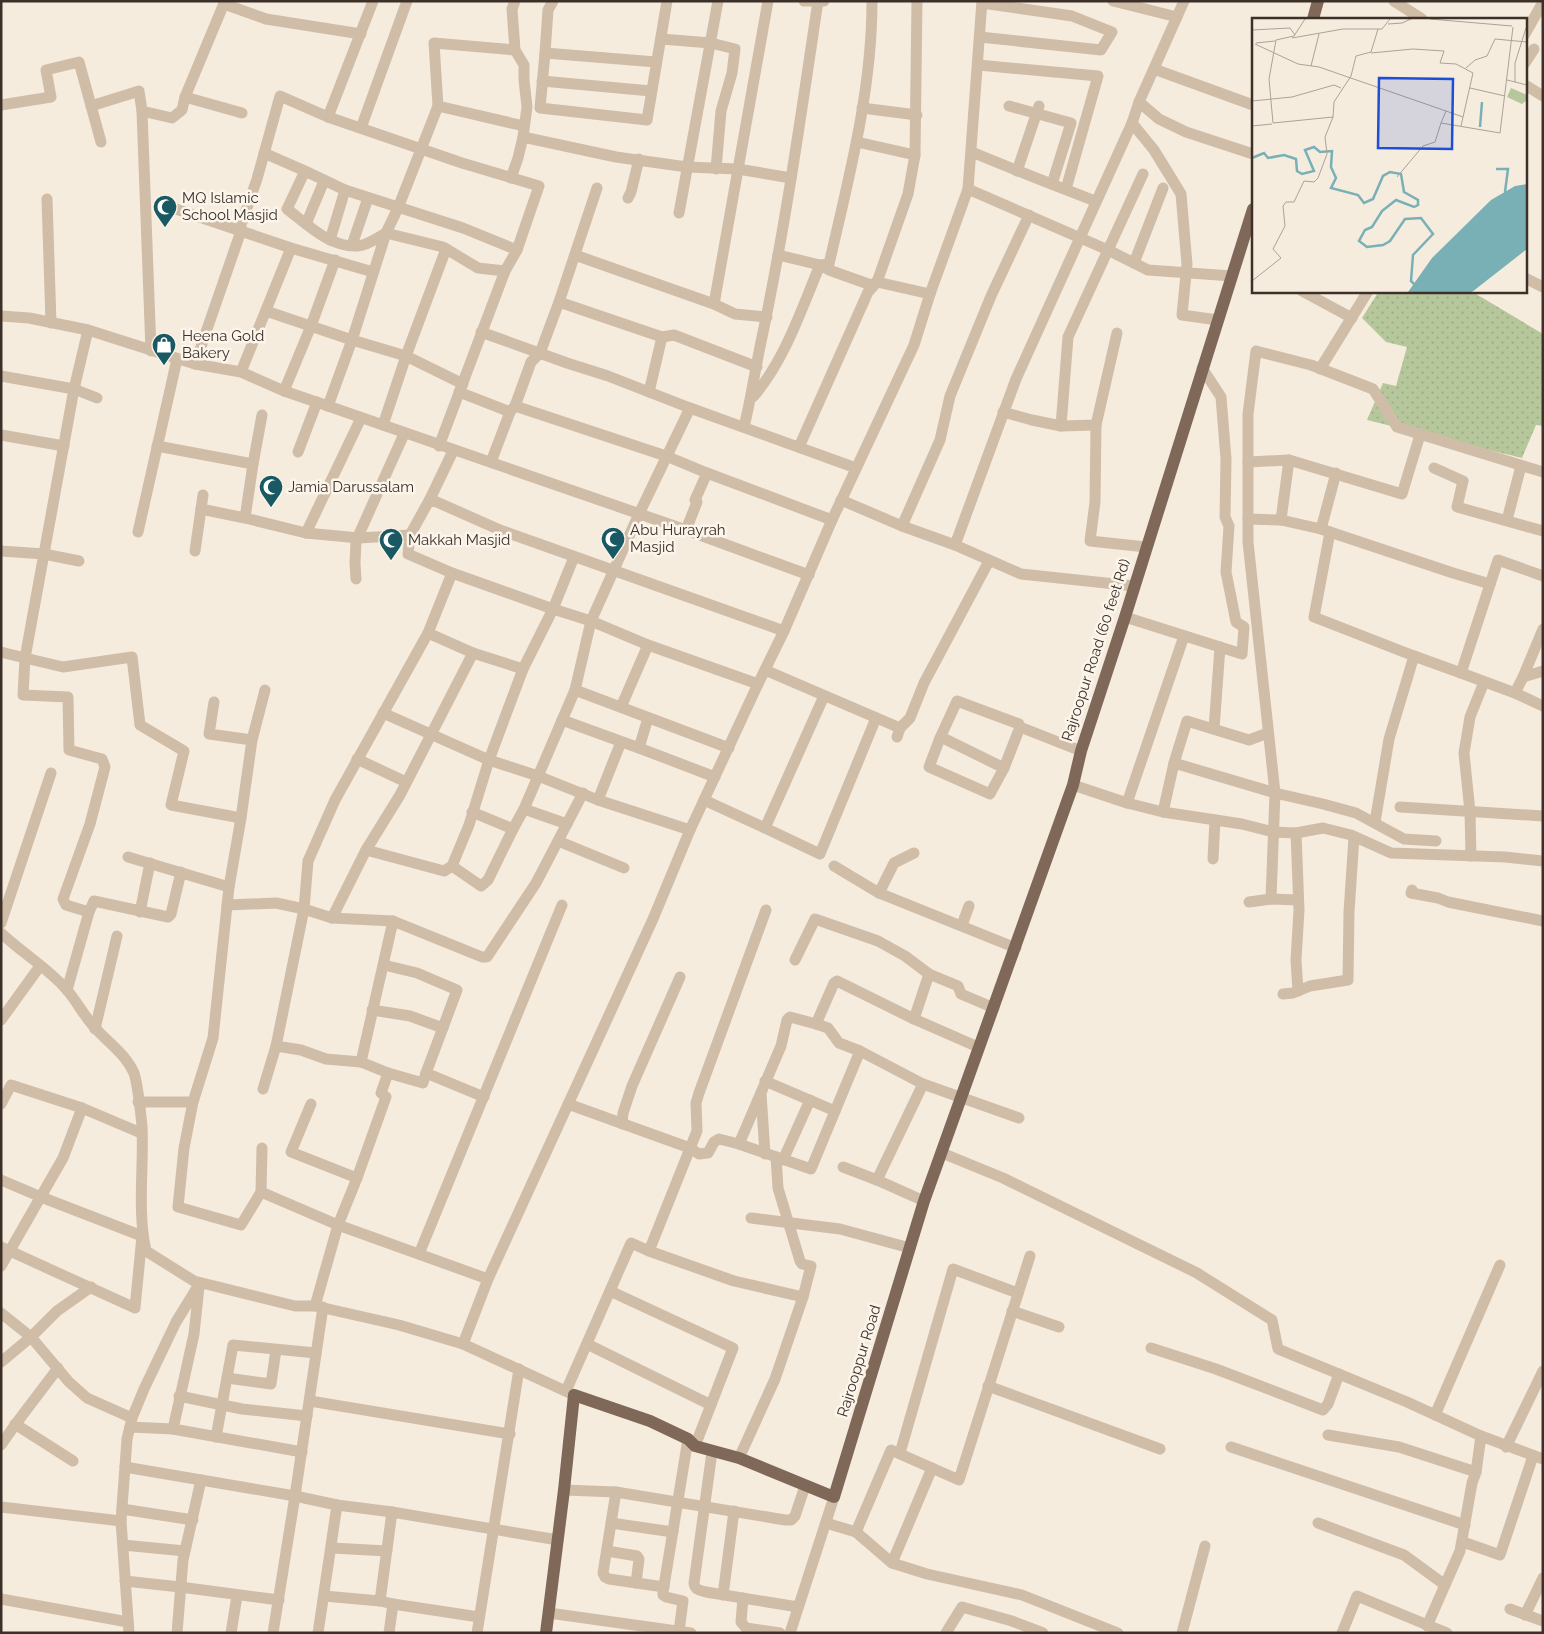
<svg xmlns="http://www.w3.org/2000/svg" width="1544" height="1634" viewBox="0 0 1544 1634" font-family="Raleway,sans-serif">
  <defs>
    <pattern id="park-dots" width="8" height="8" patternUnits="userSpaceOnUse" patternTransform="scale(1.25)"><rect width="8" height="8" fill="#b6c79b"/><path d="M2 2h.1M6 6h.1" fill="none" stroke="#9dab86" stroke-width="1.8" stroke-linecap="round"/></pattern>
  </defs>
  <rect width="100%" height="100%" fill="#f6ecde"/>
  <path fill="url(#park-dots)" d="M1379,291h92l72,43v92l-7,-1 -14,33 -155,-38 16,-37 13,3 11,-39 -21,-5 -24,-24z"/>
  <g fill="none" stroke-linecap="round" stroke-linejoin="round">
    <g stroke="#d0bda8" stroke-width="11">
      <path d="M804,1h20"/>
      <path d="M1113,1l64,16"/>
      <path d="M1394,1l28,18"/>
      <path d="M224,4l42,15 95,15"/>
      <path d="M1525,34l18,-32"/>
      <path d="M980,37l121,13 11,-18 -40,-16 -90,-13"/>
      <path d="M661,39l50,4 24,6 -3,24 -11,38 -5,58"/>
      <path d="M545,53l3,-43 5,-9"/>
      <path d="M656,62l-111,-9 -5,55 107,12 20,-119"/>
      <path d="M1525,63l9,-14"/>
      <path d="M978,65l120,11 -32,113"/>
      <path d="M1154,69l99,36"/>
      <path d="M542,81l109,10"/>
      <path d="M1525,85l18,11"/>
      <path d="M185,97l40,-96"/>
      <path d="M1139,102l20,17 27,13 67,22"/>
      <path d="M1,105l50,-8 -5,-27 33,-8 22,80"/>
      <path d="M91,106l48,-15 3,20"/>
      <path d="M438,106l-4,-63 81,7"/>
      <path d="M1009,106l62,17 -19,61"/>
      <path d="M862,108l55,7"/>
      <path d="M328,117l45,-116"/>
      <path d="M1132,123l22,27 27,44 6,70 -5,51 36,5"/>
      <path d="M361,128l46,-127"/>
      <path d="M523,137l93,20 71,10 51,2 53,9"/>
      <path d="M857,142l58,13"/>
      <path d="M972,152c40,17 82,33 123,49"/>
      <path d="M264,153l41,18"/>
      <path d="M1017,171l22,-65"/>
      <path d="M511,178l7,-20 5,-21 4,-30 -3,-27v-15l-9,-15 -3,-41 3,-8"/>
      <path d="M968,189l140,61 40,20 84,6"/>
      <path d="M628,198l3,-6 8,-33"/>
      <path d="M47,199l4,124"/>
      <path d="M167,206l124,42 82,24"/>
      <path d="M679,213l39,-212"/>
      <path d="M306,224l18,-43"/>
      <path d="M330,240l15,-50"/>
      <path d="M352,245l16,-47"/>
      <path d="M575,255l139,49 21,10 32,3"/>
      <path d="M778,255l42,10 9,5 42,15 6,-3 53,12"/>
      <path d="M1134,263l29,-75"/>
      <path d="M505,271l-27,-3 -35,-21 -57,-14c-9,5 -18,12 -28,13 -28,2 -51,-22 -71,-37l18,-38 40,19 118,38 54,22"/>
      <path d="M1525,278l18,9"/>
      <path d="M1302,291l50,27"/>
      <path d="M559,302l103,35 12,-2 83,32"/>
      <path d="M714,304l54,-303"/>
      <path d="M266,311l86,29 54,16 57,28"/>
      <path d="M1,316l28,2 59,12 107,34 46,8 43,19 44,15 358,124 123,45"/>
      <path d="M88,330l-14,59 -49,269 38,9 69,-10 8,68 44,26 -13,54 70,13"/>
      <path d="M481,332l86,31 41,13 82,32 166,60"/>
      <path d="M151,351l-9,-240 30,7 10,-8 3,-13 57,16"/>
      <path d="M195,364l46,-133v-6l16,-46 23,-83 48,21 134,46 77,23 -22,64 -12,21 -66,175"/>
      <path d="M1320,369l48,-78"/>
      <path d="M241,372l50,-124"/>
      <path d="M1,376l73,13 23,9"/>
      <path d="M284,391l27,-65 24,-66"/>
      <path d="M459,392l51,20"/>
      <path d="M649,392l13,-55"/>
      <path d="M753,397c32,-37 48,-87 67,-132l9,-1c20,-87 43,-173 43,-263"/>
      <path d="M328,406l24,-66 34,-107 12,-25 40,-102 86,20"/>
      <path d="M515,406l151,50 41,17 125,47"/>
      <path d="M1003,412l29,8 29,6 35,-1 -1,77 -5,39 56,6"/>
      <path d="M262,415l-9,49 -8,54 61,15 53,5 51,-3"/>
      <path d="M383,425l23,-69 40,-107"/>
      <path d="M1096,425l21,-92"/>
      <path d="M1061,426l7,-89 75,-163"/>
      <path d="M744,427c7,-28 11,-57 17,-85 24,-113 40,-227 57,-341"/>
      <path d="M1,435l63,11"/>
      <path d="M157,446l96,18"/>
      <path d="M799,447l69,-155 9,-10 31,-88 7,-39 2,-154"/>
      <path d="M298,452l19,-50"/>
      <path d="M491,462l19,-50 5,-6 16,-44 9,-9 19,-51 38,-114"/>
      <path d="M1248,462l41,-2 113,34 18,-59"/>
      <path d="M1434,468l29,13 -6,26 86,24"/>
      <path d="M203,495l-2,14 44,9"/>
      <path d="M430,499l23,-48"/>
      <path d="M841,500l61,26 53,19 66,29 113,12"/>
      <path d="M1248,519l33,1 40,9 132,44 37,11"/>
      <path d="M1281,520l8,-60"/>
      <path d="M1507,520l14,-54"/>
      <path d="M902,526l38,-86 10,-44 41,-100 38,-81"/>
      <path d="M1321,529l15,-56"/>
      <path d="M686,530l11,-28 -2,-2 12,-27"/>
      <path d="M138,532l39,-173"/>
      <path d="M1330,532l-16,85 100,39 -25,83 -14,83"/>
      <path d="M306,533l55,-115"/>
      <path d="M955,545l61,-166 116,-256 7,-21 45,-101"/>
      <path d="M1,551l43,3 35,7"/>
      <path d="M195,551l6,-42"/>
      <path d="M356,579l-1,-16 1,-22 48,-107"/>
      <path d="M1125,617l117,37 2,-27 -8,-5 -10,-50 3,-46 -4,-9 1,-58 -5,-62 -19,-29"/>
      <path d="M1543,629l-20,48 20,-6"/>
      <path d="M428,633l24,-60"/>
      <path d="M1,652l24,6 -2,37 45,2 1,53 33,9 3,8 -15,57 -27,75 3,6 23,7"/>
      <path d="M1414,656l47,17"/>
      <path d="M765,670l135,58"/>
      <path d="M1523,677l-8,16 28,13"/>
      <path d="M758,684l-110,-39 -57,-24 -38,-12 -101,-36 -44,-19 2,-19 20,-36 70,31 284,101"/>
      <path d="M265,690l-13,50 -11,78 -12,69 -16,151 -20,64 -9,46 -6,59 63,18 20,-33 77,33 150,54"/>
      <path d="M575,690l16,-69 47,-105 52,-108"/>
      <path d="M1515,693l-54,-20 37,-113 45,16"/>
      <path d="M824,696l-59,132 55,26 56,-136"/>
      <path d="M214,702l-5,32 43,6"/>
      <path d="M621,707l27,-62"/>
      <path d="M383,713l106,47 49,16 60,24 92,30"/>
      <path d="M562,720l77,28 76,29"/>
      <path d="M1020,727l-16,41 -14,26 -61,-27 11,-29 17,-37 62,23 1,3 61,24"/>
      <path d="M1214,729l6,-82"/>
      <path d="M1268,733l-19,7 -62,-19 -13,42 -11,49 79,12 31,8 23,1 27,-5 28,7 40,18 114,4 38,4"/>
      <path d="M897,737l3,-9 10,-10 14,-35 65,-122"/>
      <path d="M940,738l5,1 59,29"/>
      <path d="M639,748l9,-30"/>
      <path d="M357,759l49,23"/>
      <path d="M1174,763l101,30 48,11 33,9 48,26 32,2"/>
      <path d="M1073,785l54,18 57,-167"/>
      <path d="M598,800l23,-58"/>
      <path d="M704,800l61,28"/>
      <path d="M1127,803l36,9"/>
      <path d="M1400,807l143,9"/>
      <path d="M524,809l51,-119 154,58"/>
      <path d="M472,812l41,17 11,-20 43,15"/>
      <path d="M1296,833l3,77 -3,50 2,31"/>
      <path d="M558,841l66,27"/>
      <path d="M366,850l78,21 8,-5 29,20 7,-6 25,-51"/>
      <path d="M1471,856l-1,-44 -6,-59 6,-36 14,-35"/>
      <path d="M128,857l101,30"/>
      <path d="M1213,859l2,-39"/>
      <path d="M452,866l17,-41 20,-65 34,-91"/>
      <path d="M834,866l45,27 137,55"/>
      <path d="M1412,890l-1,3 27,5 10,4 95,19"/>
      <path d="M879,893l15,-30 20,-10"/>
      <path d="M1271,899l4,-106 -27,-251v-128l8,-63 55,14 62,24 24,38 146,45"/>
      <path d="M1249,902l22,-3 27,1"/>
      <path d="M227,905l49,-2 28,6 28,9 61,3 -32,141 27,11 -7,20 5,4 -29,81 -19,47 -23,81"/>
      <path d="M140,912l10,-49"/>
      <path d="M332,918l34,-68 34,-55 73,-142"/>
      <path d="M393,921l89,36h5l49,-74 47,-90"/>
      <path d="M1,923l50,-150"/>
      <path d="M962,925l7,-19"/>
      <path d="M1,933c21,20 47,35 66,57 11,13 18,28 30,40 13,14 29,25 37,43 3,9 7,43 8,53 2,42 -5,84 4,125l48,30 101,25h20l84,19 64,19 111,51"/>
      <path d="M795,960l20,-41 63,22 27,15 24,18 29,12 3,8 33,14"/>
      <path d="M384,965l33,8 40,17 -31,83 58,24"/>
      <path d="M67,990l22,-78 5,-11 74,16 3,-3 10,-42"/>
      <path d="M1283,994l10,-1 17,-7 38,-6 1,-68 5,-75"/>
      <path d="M372,1010l38,6 33,12"/>
      <path d="M914,1019l15,-45"/>
      <path d="M1,1020l39,-54"/>
      <path d="M816,1024l-26,-7 -3,3 -6,26 -42,98 72,25 49,-118"/>
      <path d="M95,1029l22,-93"/>
      <path d="M276,1046l25,4 25,9 35,3"/>
      <path d="M978,1047l-64,-28 -77,-38 -3,2 -18,41 12,4 11,15 21,8 63,33 96,34"/>
      <path d="M388,1073l35,10 3,-10"/>
      <path d="M765,1081l70,30"/>
      <path d="M923,1084l-46,96 47,21"/>
      <path d="M263,1089l13,-43 28,-137 4,-48 27,-61 93,-167 45,20 50,16 30,-60 21,-52"/>
      <path d="M761,1093l4,61"/>
      <path d="M138,1102h55"/>
      <path d="M1,1104l10,-19 71,23 59,25"/>
      <path d="M311,1104l-20,48 66,26"/>
      <path d="M568,1104l122,44 9,6 9,-1 6,-11 5,-3 20,5"/>
      <path d="M622,1124l1,-11 9,-27 48,-109"/>
      <path d="M942,1153l61,25 194,95 75,47 6,29 129,53 74,34 62,23"/>
      <path d="M776,1157l2,31 22,73 2,3 9,2 -8,31"/>
      <path d="M783,1160l27,-60"/>
      <path d="M843,1167l34,13"/>
      <path d="M1,1180l40,17 101,39 -7,72 -134,-61"/>
      <path d="M261,1192l1,-44"/>
      <path d="M751,1218l89,11 70,19"/>
      <path d="M419,1254l143,-349"/>
      <path d="M1,1266l62,-108 19,-50"/>
      <path d="M199,1287l-5,47 -21,95 129,23"/>
      <path d="M610,1291l123,57 -38,98"/>
      <path d="M1012,1311l47,16"/>
      <path d="M1,1313l30,24 38,45 18,16 45,20"/>
      <path d="M463,1344l25,-65 165,-360 37,-89 68,-146 26,-53 48,-111 82,-175 16,-51 38,-105 14,-188"/>
      <path d="M587,1344l124,61"/>
      <path d="M1151,1348l65,21 107,41 5,-6 11,-30"/>
      <path d="M1,1362l30,-25 26,-26 34,-24"/>
      <path d="M227,1378l44,6 5,-34"/>
      <path d="M988,1386l172,63"/>
      <path d="M566,1391l65,-148 18,8"/>
      <path d="M179,1396l63,13 65,7"/>
      <path d="M310,1401l200,33"/>
      <path d="M1435,1415l65,-150"/>
      <path d="M15,1424l58,37"/>
      <path d="M130,1427l43,2"/>
      <path d="M1328,1435l71,12 77,25"/>
      <path d="M216,1437l17,-92 83,8"/>
      <path d="M1,1445c18,-27 38,-51 57,-77"/>
      <path d="M1231,1447l234,78"/>
      <path d="M1506,1447l37,-76"/>
      <path d="M712,1452l-18,131c1,7 5,7 12,9l92,15"/>
      <path d="M900,1453l53,-184 65,24"/>
      <path d="M739,1458l36,-79 28,-82 -69,-16 -85,-30 48,-120 -1,-28 3,-10 67,-183"/>
      <path d="M125,1467l170,29 42,9 55,7 166,28"/>
      <path d="M564,1490l52,2 169,28h6l4,-4 10,-30"/>
      <path d="M616,1492l-13,81 2,4 4,2 55,8"/>
      <path d="M1,1507l120,14"/>
      <path d="M122,1509l71,11"/>
      <path d="M611,1523l62,9"/>
      <path d="M826,1523l30,9 36,31 35,11 95,21 96,38"/>
      <path d="M1318,1523l86,32 41,30"/>
      <path d="M856,1532l35,-82 68,30 71,-224"/>
      <path d="M1463,1542l37,13 33,-99"/>
      <path d="M123,1545l62,6"/>
      <path d="M332,1548l55,3"/>
      <path d="M607,1551l30,5 2,3 -3,24"/>
      <path d="M892,1563l40,-95"/>
      <path d="M125,1581l55,6 99,13"/>
      <path d="M723,1595l11,-84"/>
      <path d="M324,1596l56,5 13,3 86,13"/>
      <path d="M743,1598l-2,24 5,6 34,5"/>
      <path d="M1,1599l127,23"/>
      <path d="M380,1601l12,-89"/>
      <path d="M1510,1609l33,12"/>
      <path d="M549,1613l142,20"/>
      <path d="M1525,1615l18,-37"/>
      <path d="M1427,1626l33,-75 12,-68 4,-11 5,-36"/>
      <path d="M679,1631l4,-30 -17,-4 -3,-2v-3l25,-153"/>
      <path d="M129,1633l-8,-112 6,-82 5,-21 12,-29 32,-67 24,-39"/>
      <path d="M177,1633l6,-73 18,-80"/>
      <path d="M231,1633l6,-37"/>
      <path d="M273,1633l22,-137 28,-189"/>
      <path d="M318,1633l19,-128"/>
      <path d="M389,1633l4,-29"/>
      <path d="M477,1633l42,-264"/>
      <path d="M790,1633l44,-136"/>
      <path d="M946,1633l16,-26 50,14 31,12"/>
      <path d="M1182,1633l23,-87"/>
      <path d="M1342,1633l15,-37 90,37"/>
    </g>
    <g stroke="#7f6858" stroke-width="12">
      <path d="M1313,19l5,-18"/>
      <path d="M546,1633l18,-143 10,-95 76,26 38,18 7,7 44,12 95,39 90,-296 149,-416 8,-34 44,-134 128,-408"/>
    </g>
  </g>
  <defs>
    <symbol id="mosque-pin" viewBox="-11 -11 22 30"><path d="M0 17L-7.5 6A9.5 9.5 0 1 1 7.5 6Z" fill="#185963" stroke="#fcf5eb"/><path d="M3.5-4.9A6 6 0 1 0 3.5 4.9A5 5 0 1 1 3.5-4.9Z" fill="#fff"/></symbol>
    <symbol id="shop-pin" viewBox="-11 -11 22 30"><path d="M0 17L-7.5 6A9.5 9.5 0 1 1 7.5 6Z" fill="#185963" stroke="#fcf5eb"/><path d="M-5-2.5h2.3a2.7 3.5 0 0 1 5.4 0H5L5.5 6h-11ZM-1.5-2.5h3a1.5 2.3 0 0 0-3 0Z" fill="#fff"/></symbol>
  </defs>
  <g fill-rule="evenodd">
    <use href="#mosque-pin" x="151" y="193" width="28" height="38"/>
    <use href="#shop-pin" x="150" y="331" width="28" height="38"/>
    <use href="#mosque-pin" x="257" y="473" width="28" height="38"/>
    <use href="#mosque-pin" x="599" y="525" width="28" height="38"/>
    <use href="#mosque-pin" x="377" y="526" width="28" height="38"/>
  </g>
  <g text-anchor="middle" dominant-baseline="central" stroke-width="5" stroke-linejoin="round" paint-order="stroke">
    <g font-size="15" fill="#3c3029" stroke="#fcf5eb" text-anchor="start">
      <text x="182" y="198">MQ Islamic<tspan x="182" dy="17">School Masjid</tspan></text>
      <text x="182" y="336">Heena Gold<tspan x="182" dy="17">Bakery</tspan></text>
      <text x="288" y="487">Jamia Darussalam</text>
      <text x="630" y="530">Abu Hurayrah<tspan x="630" dy="17">Masjid</tspan></text>
      <text x="408" y="540">Makkah Masjid</text>
    </g>
    <g font-size="15" fill="#3c3029" stroke="#fcf5eb">
      <text transform="translate(1096 650) rotate(-72)">Rajroopur Road (60 feet Rd)</text>
      <text transform="translate(859 1361) rotate(-73)">Rajrooppur Road</text>
    </g>
  </g>
  <g transform="translate(1252 18)">
    <rect width="275" height="275" fill="#f6ecde"/>
    <path d="M259,70l16,7v5l-5,4 -15,-7z" fill="#b6c79b"/>
    <path d="M275,166v65l-55,43h-64l24,-34 59,-58 24,-14z" fill="#79b0b6"/>
    <path fill="none" stroke="#79b0b6" stroke-width="2.5" d="M228,109l2,-25M0,140l12,-5 4,5 16,-3 12,4 1,12 5,3 12,-3 -9,-21 9,-3 6,5 12,-1 -1,16 5,11 -5,10 27,7 6,8 9,-4 10,-23 7,-4 11,2 3,18 14,8v5l-4,2 -18,-7 -14,11 -10,16 -7,3 -6,11 8,6 16,-2 7,-4 15,-22 16,-1 12,16 -20,21 -2,26 6,6M244,151h12l-3,23"/>
    <path fill="none" stroke="#aca196" stroke-width="1" d="M178,1l82,7M136,6l14,-1 9,-4M0,12l38,-2 5,7M40,20l51,-9h39l8,-10M4,25l19,-2M3,26l43,20 21,3 127,44 -5,12 59,10 13,-106M119,35l42,-4 31,2 -4,12 16,1 17,9 -12,53M59,48l8,-32M214,50l9,-8 12,-4 8,-17 32,3M255,62l20,5M263,64v-19l11,-35M218,70l35,8M0,83l40,-4 42,-12 7,3M194,93l17,6M21,105l60,-6M21,105l-4,-44 7,-39 18,-4 11,-17M0,108l20,-2M145,159l26,-31 12,-4 6,-19M0,263l29,-23 -8,-9 12,-23 -2,-20 3,-4h8l10,-21 10,1 4,-4 9,-24 -2,-17 8,-20 1,-15 17,-26 5,-20 15,-4 7,-23"/>
    <path fill="#1d4ed8" fill-opacity="0.15" stroke="#1d4ed8" stroke-width="2.5" d="M127,60l74,1 -1,70 -74,-1z"/>
    <rect width="275" height="275" fill="none" stroke="#3c3029" stroke-width="2.5"/>
  </g>
  <rect width="1544" height="1634" fill="none" stroke="#3c3029" stroke-width="5"/>
</svg>
